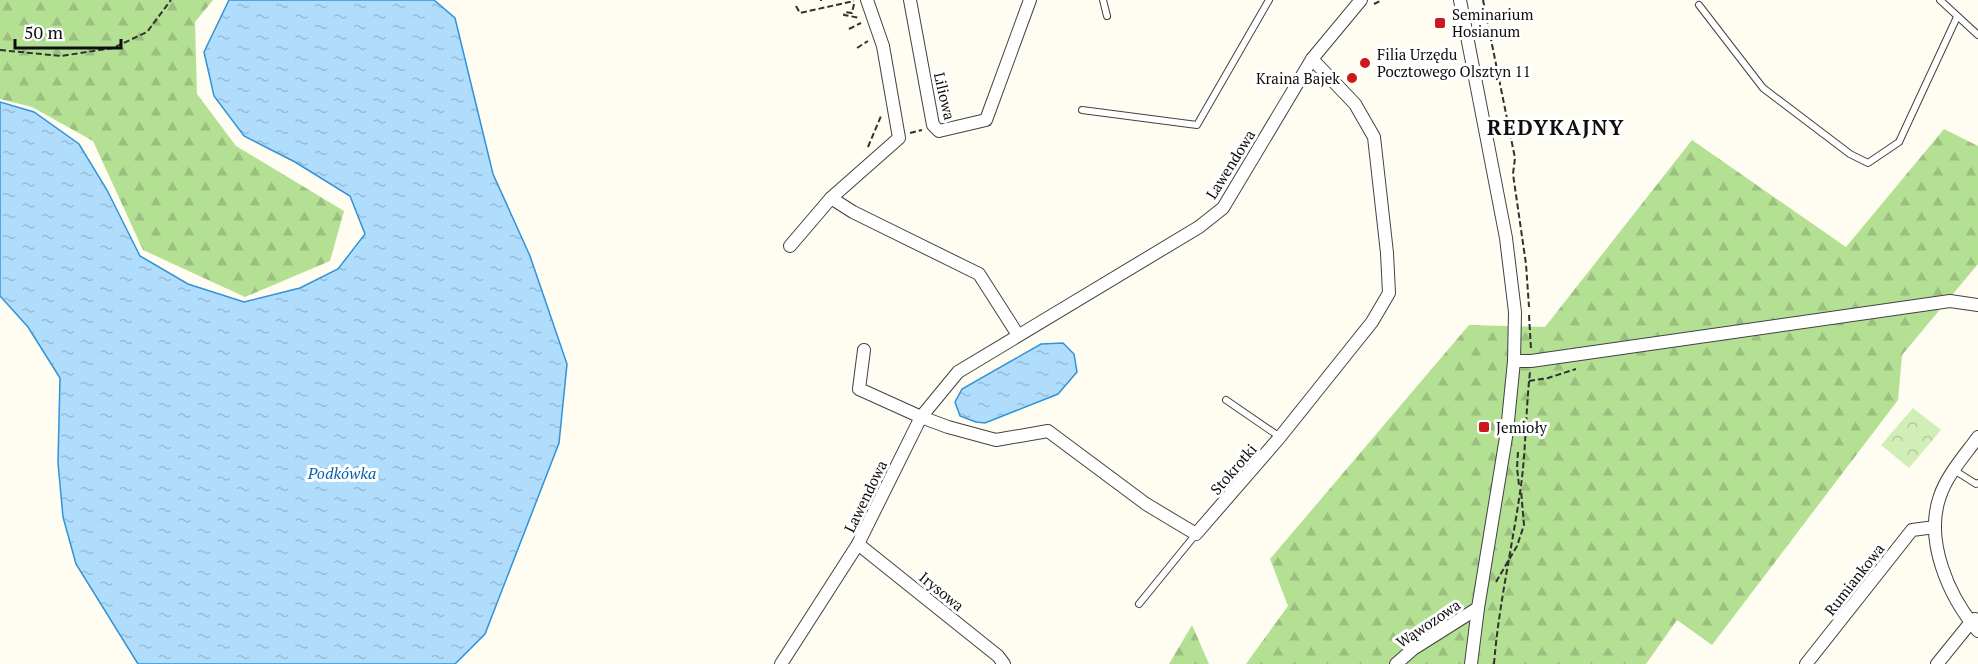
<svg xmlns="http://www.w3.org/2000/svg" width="1978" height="664" viewBox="0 0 1978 664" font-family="'PT Serif',serif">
  <defs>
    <pattern id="forest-firs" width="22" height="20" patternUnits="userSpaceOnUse" patternTransform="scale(1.5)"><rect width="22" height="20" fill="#b4e094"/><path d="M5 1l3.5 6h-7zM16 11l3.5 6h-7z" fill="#9abf7e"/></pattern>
    <pattern id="park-crowns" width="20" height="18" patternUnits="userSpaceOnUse" patternTransform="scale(1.5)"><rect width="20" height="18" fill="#d1eeb6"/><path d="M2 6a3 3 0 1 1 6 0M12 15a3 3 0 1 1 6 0" fill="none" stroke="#b2cb9b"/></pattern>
    <pattern id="water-ripples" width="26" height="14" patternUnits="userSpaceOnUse" patternTransform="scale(1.5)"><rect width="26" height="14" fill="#b0ddfc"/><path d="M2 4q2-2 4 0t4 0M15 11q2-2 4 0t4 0" fill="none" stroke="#96bcd7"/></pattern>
  </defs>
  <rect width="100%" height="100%" fill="#fffdf1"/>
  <g fill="url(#forest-firs)">
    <path d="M0,0h213l-18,22 2,72 39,52 108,65 -14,50 -85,36 -102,-47 -50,-109 -61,-34 -32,-8z"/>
    <path d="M1944,129l34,17v118l-76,91 -4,45 -186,245 -35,-25 -31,44h-400l42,-58 -18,-47 199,-234 76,2 147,-187 154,107z"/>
    <path d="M1192,625l17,39h-40z"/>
  </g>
  <path fill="url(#park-crowns)" d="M1913,408l28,22 -32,38 -28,-23z"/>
  <g fill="url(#water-ripples)" stroke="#3092d9" stroke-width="1.5">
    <path d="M229,0h205l21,18 38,156 37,82 37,108 -8,79 -74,191 -30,30h-317l-62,-100 -13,-47 -5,-54 2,-85 -32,-51 -28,-31v-194l34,10 45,32 28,46 33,66 48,28 56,18 56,-14 38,-19 27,-35 -15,-38 -55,-34 -51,-26 -30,-40 -10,-44z"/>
    <path d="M1063,343l11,11 3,18 -19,22 -73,29 -9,-1 -16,-6 -5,-14 7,-13 79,-45z"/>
  </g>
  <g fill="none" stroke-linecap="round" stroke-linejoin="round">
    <defs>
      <g id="lane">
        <path d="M1103,0l4,16"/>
        <path d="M1940,0l38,35"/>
        <path d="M1699,5l64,83 87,66 18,9 31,-21 58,-125"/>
        <path d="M1082,110l115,15 72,-125"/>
        <path d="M1226,400l54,37"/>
        <path d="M1954,470l22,14 2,-1"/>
        <path d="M1139,604l57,-70"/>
      </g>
      <g id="street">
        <path d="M910,0l23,125 6,6 47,-11 44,-120"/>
        <path d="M1460,0l46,238 9,74 -1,49 -7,70 -29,177 -7,56"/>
        <path d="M831,198l22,14 126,62 39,61"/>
        <path d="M790,246l41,-48 68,-60 -16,-92 -16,-46"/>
        <path d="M864,350l-5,39 62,28 27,10 48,13 52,-9 98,73 50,30 84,-97 92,-115 17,-29 -2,-40 -13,-116 -19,-33 -43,-45"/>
        <path d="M1514,361h17l419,-60 28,4"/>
        <path d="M1978,437c-13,18 -31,38 -38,59 -16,45 9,101 38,135"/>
        <path d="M858,544l140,112 6,8"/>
        <path d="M781,664l77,-120 63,-127 37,-45 241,-145 24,-19 89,-149 49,-59"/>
        <path d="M1396,664l17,-15 65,-41"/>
        <path d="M1806,664l106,-134 23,-3"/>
        <path d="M1937,664l34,-42 4,-3"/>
      </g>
    </defs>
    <use href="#lane" stroke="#424242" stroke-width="8"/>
    <use href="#street" stroke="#424242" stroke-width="14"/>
    <g stroke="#313131" stroke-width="2" stroke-dasharray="6 3" stroke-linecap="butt">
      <path d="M821,0v1"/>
      <path d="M1483,0l32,158 -2,16 13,90 3,43"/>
      <path d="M854,4l-2,9 -7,-1 -1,3 16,3"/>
      <path d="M1374,4l8,-4"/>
      <path d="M796,6l4,7 54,-12"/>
      <path d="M849,29l12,-6"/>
      <path d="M857,48l11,-7"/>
      <path d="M0,50l61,6 52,-8 34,-16 24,-32"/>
      <path d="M910,133l12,-3"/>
      <path d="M868,147l13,-31"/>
      <path d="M1529,315l2,34"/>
      <path d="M1529,381l19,-3 28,-9"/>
      <path d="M1518,452l-1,16 2,17"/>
      <path d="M1496,582l21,-36 7,-21 -3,-35"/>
      <path d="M1494,664c5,-63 20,-124 28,-186 4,-35 4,-71 8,-106"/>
    </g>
    <use href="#lane" stroke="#fff" stroke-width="6"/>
    <use href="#street" stroke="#fff" stroke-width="12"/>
  </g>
  <g fill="#cc191d" stroke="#fff" stroke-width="2">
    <rect x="1434" y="17" width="12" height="12" rx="3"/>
    <circle cx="1365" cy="63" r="6"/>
    <circle cx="1352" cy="78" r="6"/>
    <rect x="1478" y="421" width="12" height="12" rx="3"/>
  </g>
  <g text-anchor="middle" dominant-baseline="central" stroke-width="6" stroke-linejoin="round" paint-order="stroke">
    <g font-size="15" fill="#0f0f0f" stroke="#fff" text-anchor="start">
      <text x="1452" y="14">Seminarium<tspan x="1452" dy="17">Hosianum</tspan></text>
      <text x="1377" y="54">Filia Urzędu<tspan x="1377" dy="17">Pocztowego Olsztyn 11</tspan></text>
      <text x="1340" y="78" text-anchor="end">Kraina Bajek</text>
      <text x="1496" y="427">Jemioły</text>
    </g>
    <g font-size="15" fill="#0f0f0f" stroke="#fff">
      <text transform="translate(945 96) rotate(77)">Liliowa</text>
      <text transform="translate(1230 164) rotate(-58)">Lawendowa</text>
      <text transform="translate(1233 469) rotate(-49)">Stokrotki</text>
      <text transform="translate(865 496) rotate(-64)">Lawendowa</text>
      <text transform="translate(1854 579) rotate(-52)">Rumiankowa</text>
      <text transform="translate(942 591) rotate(39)">Irysowa</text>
      <text transform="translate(1428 623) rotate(-34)">Wąwozowa</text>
    </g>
    <g font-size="16" font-style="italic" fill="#0c62ad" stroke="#fff">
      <text x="342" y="473">Podkówka</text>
    </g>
    <g font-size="21" font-weight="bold" letter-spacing="1.5" fill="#0f0f0f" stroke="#fff">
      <text x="1556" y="127">REDYKAJNY</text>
    </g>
  </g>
  <path d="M15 39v9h106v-9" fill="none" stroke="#0f0f0f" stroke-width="3"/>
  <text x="24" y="39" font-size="18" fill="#0f0f0f" stroke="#ffffff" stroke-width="4.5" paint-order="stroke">50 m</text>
</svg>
